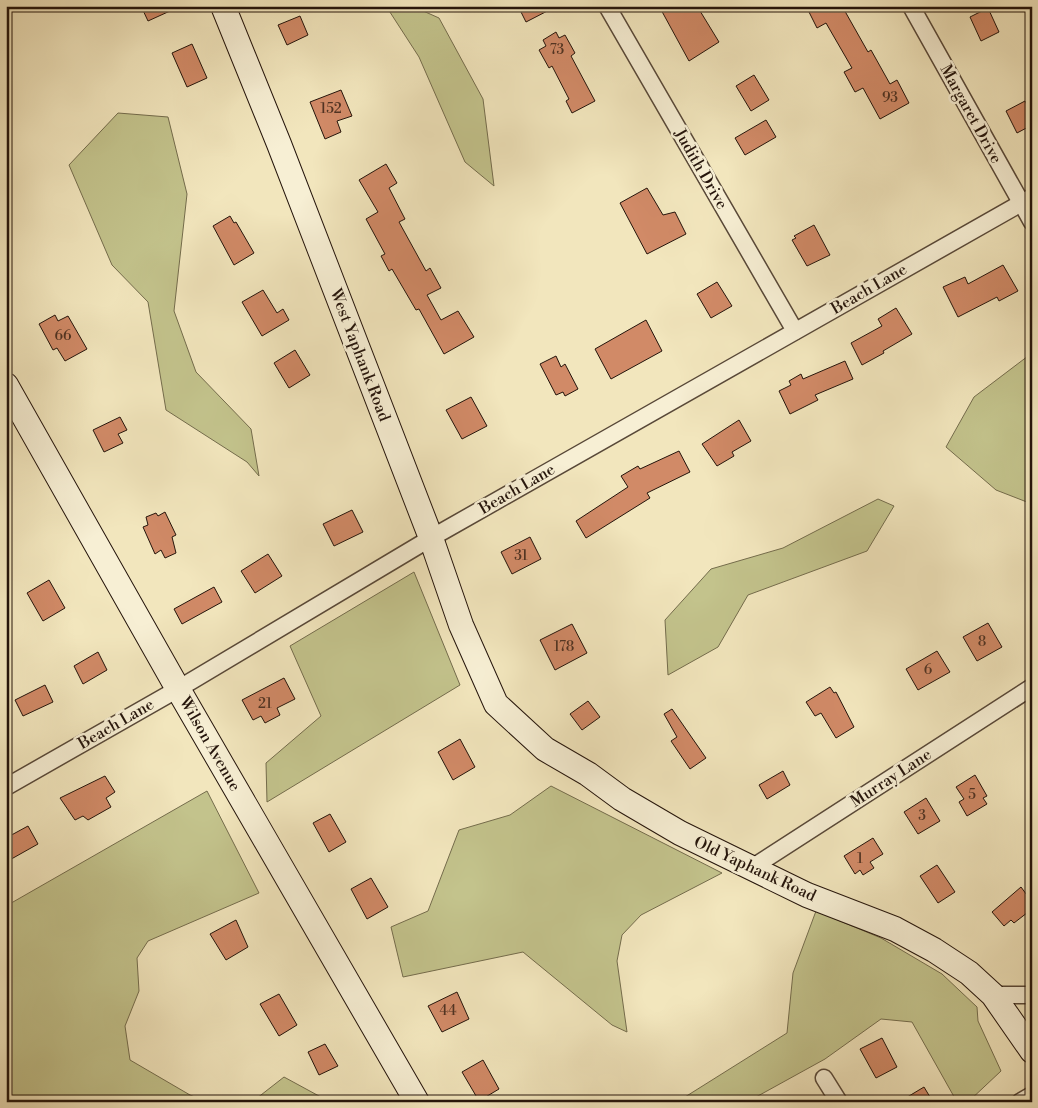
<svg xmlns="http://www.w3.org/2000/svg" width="1038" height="1108" viewBox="0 0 1038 1108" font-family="'Libre Bodoni',serif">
  <rect width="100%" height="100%" fill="#f2e6bd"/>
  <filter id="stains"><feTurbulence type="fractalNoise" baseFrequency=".004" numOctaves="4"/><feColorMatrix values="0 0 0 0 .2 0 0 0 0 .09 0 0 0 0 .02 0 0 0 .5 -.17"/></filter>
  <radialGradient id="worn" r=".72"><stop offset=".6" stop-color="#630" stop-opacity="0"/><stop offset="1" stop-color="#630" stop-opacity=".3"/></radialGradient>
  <g fill="#c3c38c" stroke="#746c4c">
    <path d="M386,6h26l27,12 44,81 11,87 -29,-24 -46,-105z"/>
    <path d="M118,113l50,4 19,77 -13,117 22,61 55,57 8,47 -12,-14 -81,-52 -18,-108 -36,-37 -43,-100z"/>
    <path d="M1032,353v151l-36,-14 -50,-43 28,-50z"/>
    <path d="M878,499l16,7 -27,45 -119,44 -30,52 -50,28 -3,-55 46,-51 72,-21z"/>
    <path d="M414,572l46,113 -193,117 -1,-39 55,-47 -31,-70z"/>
    <path d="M551,786l171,87 -81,42 -19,20 -5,26 10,71 -15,-7 -89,-73 -120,25 -12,-50 37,-16 31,-81 51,-15z"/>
    <path d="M207,791l52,102 -111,48 -11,17 2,33 -14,35 5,34 60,35 17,7h-201v-196z"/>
    <path d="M816,911l65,27 61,36 35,33 1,14 23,50 -33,31h-11l-45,-80 -31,-3 -56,40 -78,43h-70l110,-69 6,-60z"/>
    <path d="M284,1077l46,25h-78z"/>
  </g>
  <g fill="#d18a67" stroke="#24140b">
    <path d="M141,6h40l-33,15z"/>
    <path d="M518,6h39l-31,16z"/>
    <path d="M659,6h38l22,36 -30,19z"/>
    <path d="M806,6h36l26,46 3,-2 19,34 7,-4 12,23 -29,16 -17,-31 -8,4 -11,-20 8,-4 -26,-45 -9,5z"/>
    <path d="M988,8l11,24 -18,9 -11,-24z"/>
    <path d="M300,16l8,19 -21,10 -9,-20z"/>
    <path d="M556,32l3,6 6,-3 10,18 -4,3 24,45 -23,12 -6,-12 3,-2 -17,-33 -3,2 -10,-18 7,-4 -3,-6z"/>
    <path d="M192,44l15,34 -20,9 -15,-34z"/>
    <path d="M754,75l15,25 -18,11 -15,-25z"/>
    <path d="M341,90l11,26 -15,5 4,11 -16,7 -15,-37z"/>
    <path d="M1025,101l7,13v11l-15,8 -11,-22z"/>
    <path d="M766,120l10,17 -31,18 -10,-17z"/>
    <path d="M386,164l11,19 -8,5 16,31 -6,3 27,49 4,-3 11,20 -14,7 14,25 17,-9 16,26 -30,17 -25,-45 -3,1 -24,-41 -3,2 -8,-15 4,-2 -19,-35 12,-7 -19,-32z"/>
    <path d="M647,188l16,27 12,-3 11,22 -39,20 -27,-51z"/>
    <path d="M230,216l4,7 2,-1 18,31 -20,12 -21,-39z"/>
    <path d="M814,225l16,30 -23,11 -15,-26 4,-2 -2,-2z"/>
    <path d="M1003,265l15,26 -19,10 -2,-4 -39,20 -15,-30 22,-10 3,7z"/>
    <path d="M717,282l15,24 -21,12 -14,-24z"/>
    <path d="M263,290l14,23 6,-4 6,11 -27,16 -20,-34z"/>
    <path d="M896,308l16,26 -29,17 1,2 -22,12 -11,-22 31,-17 -4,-7z"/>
    <path d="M55,315l3,6 10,-5 19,33 -22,12 -8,-13 -4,2 -14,-26z"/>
    <path d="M646,320l16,31 -51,28 -16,-30z"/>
    <path d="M295,350l15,25 -21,13 -15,-25z"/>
    <path d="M556,356l5,11 4,-3 13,25 -13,7 -2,-4 -7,3 -16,-31z"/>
    <path d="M845,361l8,18 -38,16 3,5 -28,14 -11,-23 12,-6 -2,-4 12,-7 2,5z"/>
    <path d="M471,397l16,29 -25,13 -16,-29z"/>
    <path d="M120,417l7,13 -9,4 5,9 -19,9 -11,-22z"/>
    <path d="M739,420l12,21 -19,11 2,4 -17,10 -15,-22z"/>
    <path d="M679,451l11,21 -43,21 3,5 -64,40 -10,-17 52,-34 -7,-11 17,-10 2,3z"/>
    <path d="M352,510l11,22 -29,14 -11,-22z"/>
    <path d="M165,512l11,23 -4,2 4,16 -11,5 -4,-8 -6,4 -12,-27 5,-2 -2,-8 10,-4 2,3z"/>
    <path d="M530,537l11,22 -29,15 -11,-22z"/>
    <path d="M268,554l14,22 -27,17 -14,-22z"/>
    <path d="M49,580l16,28 -22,13 -16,-28z"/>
    <path d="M214,587l8,15 -40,22 -8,-15z"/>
    <path d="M988,623l14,24 -25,14 -14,-24z"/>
    <path d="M572,624l15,29 -32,17 -15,-30z"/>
    <path d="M937,651l13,21 -32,18 -12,-21z"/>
    <path d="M98,652l9,18 -24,14 -9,-18z"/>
    <path d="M284,678l11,21 -18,9 3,7 -15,8 -4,-7 -8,4 -11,-20z"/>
    <path d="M45,685l8,17 -30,14 -8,-16z"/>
    <path d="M830,687l4,6 2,-1 18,35 -18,11 -15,-25 -6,3 -9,-14z"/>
    <path d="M588,701l12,16 -18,13 -12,-16z"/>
    <path d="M672,709l34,49 -16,11 -19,-28 6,-4 -13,-23z"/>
    <path d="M460,739l15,28 -22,13 -15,-28z"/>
    <path d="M783,771l7,14 -23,14 -8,-14z"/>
    <path d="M975,775l12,21 -4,2 4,6 -20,12 -8,-14 5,-3 -8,-12z"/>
    <path d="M105,776l10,16 -9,6 5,9 -23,13 -5,-4 -8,4 -15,-22z"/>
    <path d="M926,798l14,23 -22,13 -14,-22z"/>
    <path d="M330,814l16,28 -17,10 -16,-29z"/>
    <path d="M28,826l10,18 -32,18v-24z"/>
    <path d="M873,838l10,16 -13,8 4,6 -11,7 -3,-5 -5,4 -11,-18z"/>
    <path d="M937,865l18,27 -17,11 -18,-27z"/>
    <path d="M371,878l17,29 -21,12 -16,-30z"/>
    <path d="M1021,887l11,15v7l-18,14 -3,-3 -7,6 -12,-14z"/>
    <path d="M236,920l12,27 -22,13 -16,-26z"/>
    <path d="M457,992l12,27 -27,13 -14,-26z"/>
    <path d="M279,994l18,31 -18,11 -19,-32z"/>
    <path d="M882,1038l15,29 -21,11 -16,-29z"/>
    <path d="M325,1044l13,22 -19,9 -11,-23z"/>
    <path d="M483,1060l16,29 -20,12 -17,-29z"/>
    <path d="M924,1087l9,15h-34z"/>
  </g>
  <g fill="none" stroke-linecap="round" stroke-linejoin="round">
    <defs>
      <g id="street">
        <path d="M607,6l188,325"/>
        <path d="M911,6l121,216"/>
        <path d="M6,787l172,-98 253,-151 601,-341"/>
        <path d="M750,869l282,-182"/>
        <path d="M993,995h39"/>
        <path d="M824,1078l15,24"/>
        <path d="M1020,1102l12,-7"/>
      </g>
      <g id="secondary">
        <path d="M223,6l56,138 152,394 30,87 35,79 49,45 43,25 34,25 58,34 127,62 88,34 39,21 35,23 24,22 39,56"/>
        <path d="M6,385l172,304 239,413"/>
      </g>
    </defs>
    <use href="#street" stroke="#584838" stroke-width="19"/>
    <use href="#secondary" stroke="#24140b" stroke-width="26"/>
    <use href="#street" stroke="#f7efd4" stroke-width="16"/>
    <use href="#secondary" stroke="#f7efd4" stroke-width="24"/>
  </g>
  <g text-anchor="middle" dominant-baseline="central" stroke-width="5" stroke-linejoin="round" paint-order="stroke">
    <g font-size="14" fill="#4f3222">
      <text x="557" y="50">73</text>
      <text x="890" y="98">93</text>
      <text x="331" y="109">152</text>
      <text x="63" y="336">66</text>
      <text x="521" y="556">31</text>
      <text x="982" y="642">8</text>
      <text x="564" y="647">178</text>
      <text x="928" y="670">6</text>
      <text x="265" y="704">21</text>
      <text x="972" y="795">5</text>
      <text x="922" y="816">3</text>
      <text x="860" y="859">1</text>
      <text x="448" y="1011">44</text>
    </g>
    <g font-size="16" fill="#24140b" stroke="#f7efd4">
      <text transform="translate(971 114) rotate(61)">Margaret Drive</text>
      <text transform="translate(701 169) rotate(60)">Judith Drive</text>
      <text transform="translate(869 289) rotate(-30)">Beach Lane</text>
      <text transform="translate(360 355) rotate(69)">West Yaphank Road</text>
      <text transform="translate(517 489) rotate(-30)">Beach Lane</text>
      <text transform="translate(116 724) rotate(-30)">Beach Lane</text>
      <text transform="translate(210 744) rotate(60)">Wilson Avenue</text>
      <text transform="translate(891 778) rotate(-33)">Murray Lane</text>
      <text transform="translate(755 869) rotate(25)">Old Yaphank Road</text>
    </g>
  </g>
  <rect width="1038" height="1108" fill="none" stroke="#f2e6bd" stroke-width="25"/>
  <rect x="8" y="8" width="1023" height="1093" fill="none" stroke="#24140b" stroke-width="2.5"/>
  <rect x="12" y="12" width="1013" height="1083" fill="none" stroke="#24140b"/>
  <rect width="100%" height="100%" filter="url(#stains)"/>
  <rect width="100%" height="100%" fill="url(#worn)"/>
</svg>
